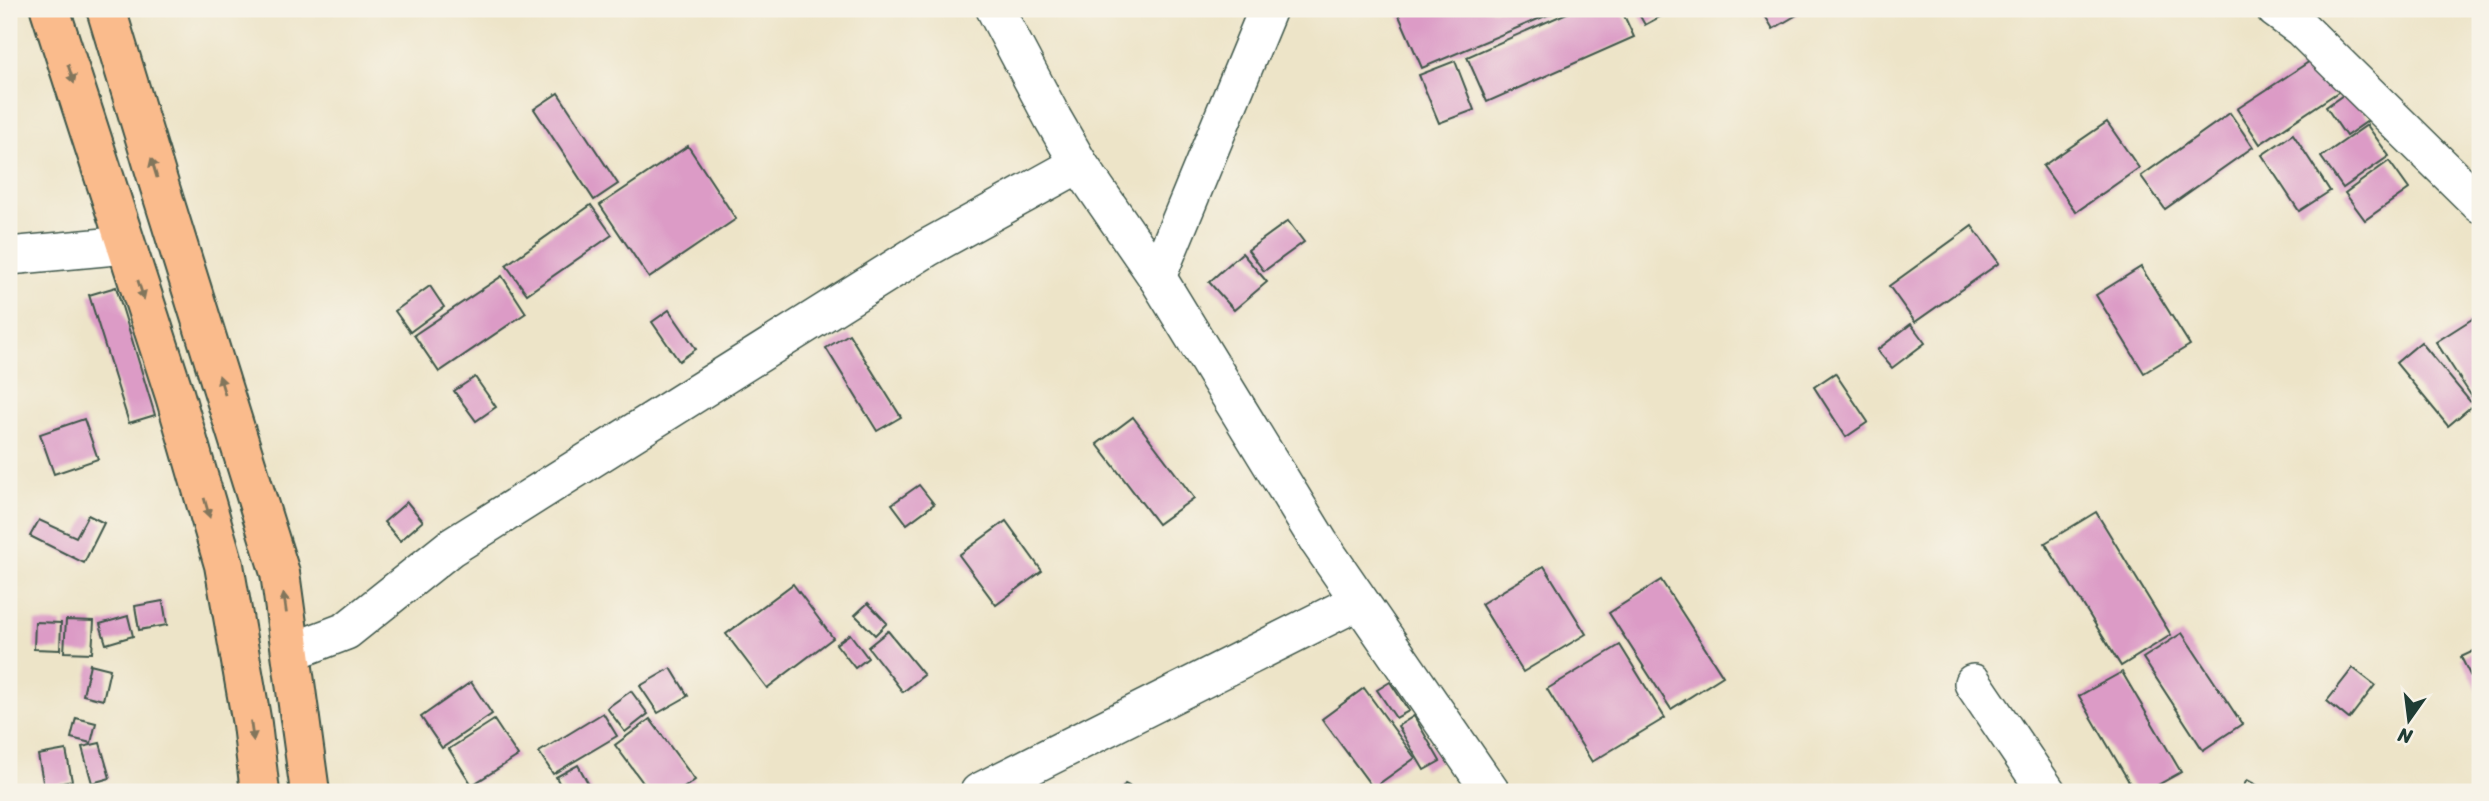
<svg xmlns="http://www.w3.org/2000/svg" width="2489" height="801" viewBox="0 0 2489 801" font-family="Sriracha,sans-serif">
  <rect width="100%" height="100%" fill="#f7f3e8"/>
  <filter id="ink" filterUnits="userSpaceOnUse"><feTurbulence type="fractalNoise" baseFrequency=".0143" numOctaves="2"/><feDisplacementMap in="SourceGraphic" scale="14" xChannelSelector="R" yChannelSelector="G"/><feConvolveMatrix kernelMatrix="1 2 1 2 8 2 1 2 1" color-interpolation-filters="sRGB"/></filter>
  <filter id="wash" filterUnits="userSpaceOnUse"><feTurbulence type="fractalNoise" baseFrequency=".00686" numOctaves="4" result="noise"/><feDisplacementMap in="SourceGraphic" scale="28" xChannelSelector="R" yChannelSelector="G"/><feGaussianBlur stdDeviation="1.57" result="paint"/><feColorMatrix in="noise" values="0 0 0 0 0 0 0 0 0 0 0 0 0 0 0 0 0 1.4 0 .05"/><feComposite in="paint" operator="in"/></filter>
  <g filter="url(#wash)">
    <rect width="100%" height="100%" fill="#ede4c8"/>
    <g id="blocks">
      <g fill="#dc9bc6">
        <path d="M1396,9h166l-140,59z"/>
        <path d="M1576,9h45l13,28 -147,65 -20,-45z"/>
        <path d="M1636,9h38l-29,16z"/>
        <path d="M1761,9h46l-34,20z"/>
        <path d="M2324,52l23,34 -87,58 -23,-35z"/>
        <path d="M1455,61l19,49 -35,13 -20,-48z"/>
        <path d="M2349,91l20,29 -23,16 -20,-29z"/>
        <path d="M558,93l60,91 -24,16 -60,-91z"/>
        <path d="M2230,113l23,34 -88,62 -24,-33z"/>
        <path d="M2107,122l32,46 -63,44 -33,-46z"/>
        <path d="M2367,125l22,31 -46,32 -22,-31z"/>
        <path d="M2293,134l37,57 -31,20 -37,-56z"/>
        <path d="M688,146l48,73 -87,59 -49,-73z"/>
        <path d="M2389,161l20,28 -44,31 -20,-27z"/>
        <path d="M591,205l21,30 -85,59 -21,-29z"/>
        <path d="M1288,221l16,21 -40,29 -16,-21z"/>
        <path d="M1972,226l27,37 -84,59 -26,-36z"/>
        <path d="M1242,253l25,29 -33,28 -25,-28z"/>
        <path d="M2141,267l49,78 -46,28 -48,-78z"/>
        <path d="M502,276l24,37 -87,59 -25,-37z"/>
        <path d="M430,286l14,21 -34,25 -15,-21z"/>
        <path d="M116,287l39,128 -26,8 -40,-128z"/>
        <path d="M669,310l27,39 -17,12 -27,-39z"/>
        <path d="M2480,314v78l-8,5 -36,-55z"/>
        <path d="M1911,324l14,19 -33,25 -15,-18z"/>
        <path d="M849,334l52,83 -24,14 -51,-83z"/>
        <path d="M2421,342l52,63 -25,21 -52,-63z"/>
        <path d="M1835,373l33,49 -22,15 -32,-50z"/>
        <path d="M475,377l21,30 -20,14 -22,-30z"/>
        <path d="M1133,417l61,81 -36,26 -61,-80z"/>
        <path d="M84,419l14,40 -44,15 -14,-40z"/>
        <path d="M919,485l15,19 -27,20 -15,-20z"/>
        <path d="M407,502l16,19 -23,20 -16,-19z"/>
        <path d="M2096,512l75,123 -50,31 -76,-123z"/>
        <path d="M88,515l16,8 -20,40 -54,-27 9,-16 37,17z"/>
        <path d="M1006,521l36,50 -46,34 -37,-50z"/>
        <path d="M1544,566l42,68 -63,38 -42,-68z"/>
        <path d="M1661,580l62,96 -52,33 -62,-96z"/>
        <path d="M793,584l40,54 -66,50 -41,-54z"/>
        <path d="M163,601l4,24 -28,5 -4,-24z"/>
        <path d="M868,603l19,20 -12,12 -20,-20z"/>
        <path d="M128,616l5,20 -27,8 -6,-20z"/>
        <path d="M66,620l28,1 -2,32 -28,-1z"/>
        <path d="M35,622l26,1 -1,27 -26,-1z"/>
        <path d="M888,631l36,44 -21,17 -35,-45z"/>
        <path d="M2182,633l60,91 -39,26 -60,-92z"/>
        <path d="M850,634l18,24 -13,10 -19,-24z"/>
        <path d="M1620,645l45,73 -73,44 -45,-73z"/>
        <path d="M2480,648v47l-19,-38z"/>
        <path d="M90,664l20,5 -7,31 -20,-5z"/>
        <path d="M671,668l17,28 -30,17 -18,-27z"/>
        <path d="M2353,668l22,17 -26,34 -22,-18z"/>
        <path d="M2122,672l59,100 -36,20h-10l-56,-96z"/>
        <path d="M471,682l21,32 -50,34 -21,-31z"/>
        <path d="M1390,682l19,29 -13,7 -19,-28z"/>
        <path d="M1364,688l51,70 -42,30 -51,-69z"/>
        <path d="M631,691l17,23 -23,18 -18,-24z"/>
        <path d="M603,713l14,23 -64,38 -14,-22z"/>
        <path d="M1414,716l26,45 -16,9 -26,-44z"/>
        <path d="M76,718l20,5 -5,20 -20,-5z"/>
        <path d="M650,719l45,61 -17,12h-28l-35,-47z"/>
        <path d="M494,720l24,36 -46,29 -23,-36z"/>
        <path d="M100,743l10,35 -18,5 -10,-36z"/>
        <path d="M66,750l6,31 -28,6 -6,-32z"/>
        <path d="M578,765l15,27h-29l-8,-15z"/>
        <path d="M2247,780l22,12h-29z"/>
        <path d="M1125,784l15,8h-20z"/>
      </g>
    </g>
  </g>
  <g filter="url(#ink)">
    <use href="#blocks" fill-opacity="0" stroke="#3e564a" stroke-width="2"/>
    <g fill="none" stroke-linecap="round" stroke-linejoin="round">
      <defs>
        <g id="minor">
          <path d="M995,9l58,110 26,45 78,113 162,265 172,250"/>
          <path d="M2275,9l26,19 179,176"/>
          <path d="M9,256l117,-11"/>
          <path d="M1157,277l111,-268"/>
          <path d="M291,652l55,-21 104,-83 477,-300 152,-84"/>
          <path d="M1973,683l74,109"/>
          <path d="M979,792l380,-191"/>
        </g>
        <g id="major">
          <path d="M50,9l125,387 49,169 28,159 8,68"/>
          <path d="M106,9l52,172 122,392 30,219"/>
        </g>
      </defs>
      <use href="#minor" stroke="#3e564a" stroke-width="40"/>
      <use href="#major" stroke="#3e564a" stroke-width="42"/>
      <use href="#minor" stroke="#fff" stroke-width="37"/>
      <use href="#major" stroke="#fabb8c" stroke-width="38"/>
    </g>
    <defs><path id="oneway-solid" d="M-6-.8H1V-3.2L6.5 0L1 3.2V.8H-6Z" transform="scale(1.75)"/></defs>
    <g fill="#82765c">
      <use href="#oneway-solid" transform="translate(71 74) rotate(72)"/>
      <use href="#oneway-solid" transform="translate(154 168) rotate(-107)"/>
      <use href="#oneway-solid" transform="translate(141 290) rotate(72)"/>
      <use href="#oneway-solid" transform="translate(222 385) rotate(-107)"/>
      <use href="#oneway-solid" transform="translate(207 508) rotate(74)"/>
      <use href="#oneway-solid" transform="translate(285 603) rotate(-98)"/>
      <use href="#oneway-solid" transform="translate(252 731) rotate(82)"/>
    </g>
  </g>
  <rect width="2489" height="801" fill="none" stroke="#f7f3e8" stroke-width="35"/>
  <g transform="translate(2409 720) rotate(194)" stroke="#f7f3e8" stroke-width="5" paint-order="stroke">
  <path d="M0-5L12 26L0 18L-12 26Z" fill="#1f3d34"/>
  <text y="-10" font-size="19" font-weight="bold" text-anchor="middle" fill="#1f3d34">N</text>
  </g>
</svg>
